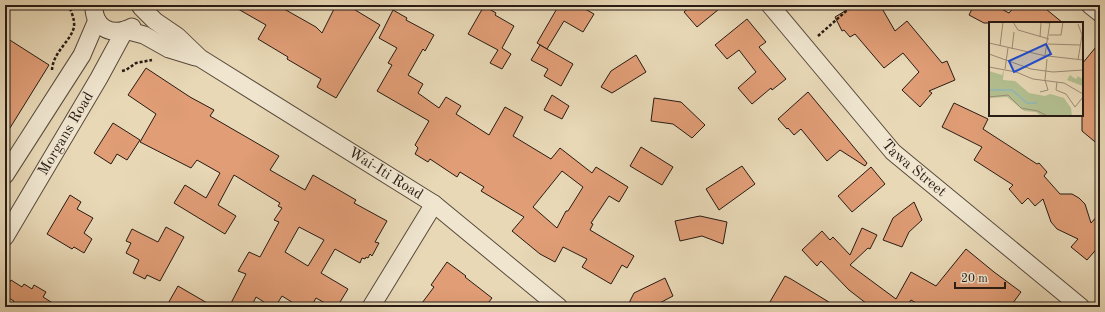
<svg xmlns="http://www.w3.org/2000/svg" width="1105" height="312" viewBox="0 0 1105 312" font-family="'Old Standard TT',serif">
  <rect width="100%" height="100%" fill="#e8d8b6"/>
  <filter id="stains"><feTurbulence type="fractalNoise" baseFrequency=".005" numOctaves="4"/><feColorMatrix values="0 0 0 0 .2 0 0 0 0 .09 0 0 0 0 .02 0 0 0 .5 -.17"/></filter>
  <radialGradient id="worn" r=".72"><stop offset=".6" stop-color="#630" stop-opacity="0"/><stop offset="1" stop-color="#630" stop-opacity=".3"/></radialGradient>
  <g fill="#e09d76" stroke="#271b14" fill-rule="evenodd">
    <path d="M231,5h46l39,22 6,6 14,-28h11l33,20 -44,73 -19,-11 4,-8 -34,-20 1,-2 -30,-18 8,-14z"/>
    <path d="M559,5h19l16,9 -11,18 -19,-11 -17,28 -10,-6z"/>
    <path d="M692,5h32l-27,22 -13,-15z"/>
    <path d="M855,5h25l15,26 12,-10 35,42 5,-2 8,19 -26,11 3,2 -12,14 -18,-17 17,-18 -16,-19 -19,15 -29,-34 -5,3 -6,-7 -2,1 -7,-14z"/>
    <path d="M974,5h20l15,8 7,-8h25l22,18h-79l-15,-8z"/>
    <path d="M484,6l12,7 -1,2 19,11 -12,22 9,6 -9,15 -12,-6 8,-13 -30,-16z"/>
    <path d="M393,10l14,8 -1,2 28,15 -9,16 -2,-2 -15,26 15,9 -5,9 21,15 7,-11 15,9 -5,8 33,21 16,-28 18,10 -10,19 38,23 9,-11 32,25 4,-6 32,20 -9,15 -10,-6 -18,27 2,1 -3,6 44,26 -7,12 -5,-3 -11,19 -29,-17 5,-8 -24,-12 -8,15 -15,-8 -28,-23 12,-14 -43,-26 3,-4 -24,-15 -3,5 -27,-18 -2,3 -13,-8 3,-6 -3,-3 14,-24 -52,-30 15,-26 -4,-2 9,-15 -18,-10zM562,171l21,16 -15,24h-2l-9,17 -24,-21z"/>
    <path d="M747,19l19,23 -7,5 27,32 -14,11 -1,-2 -19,16 -14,-16 18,-16 -17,-22 -12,9 -12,-14z"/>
    <path d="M5,37l44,28 -44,71z"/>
    <path d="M1100,42v104l-18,-15v-67z"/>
    <path d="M540,45l33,19 -12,22 -17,-10 4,-7 -17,-9z"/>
    <path d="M636,55l10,17 -34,21 -11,-6 10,-16z"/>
    <path d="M146,68l44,29 24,13 -4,6 69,40 -9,14 35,20 8,-15 43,25 -2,3 33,18 -12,21 4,1 -7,13 -2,-2 -2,4 -2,-1 -1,2 -3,-1 -2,5 -25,-14 -14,24 27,16 -11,18h-5l-16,-9 -5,9h-11l-18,-11 -7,11h-3l-16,-10 -5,10h-22l17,-33 -8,-3 11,-19 11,5 19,-35 -5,-2 8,-12 -4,-2 2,-3 -46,-28 -16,30 18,11 -11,18 -51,-31 11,-18 21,13 14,-25 -23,-13 -6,8 -51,-26 16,-28 -28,-19zM299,227l25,13 -16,26 -23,-14z"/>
    <path d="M808,92l59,71 -2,3 -25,-16 -13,11 -26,-32 -7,6 -6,-7 -1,1 -9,-10z"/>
    <path d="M552,95l17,11 -7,13 -18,-9z"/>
    <path d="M654,98l27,4 24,23 -13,13 -19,-14 -22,-3z"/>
    <path d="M954,103l34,16 -5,10 54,35 2,-1 8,9 -3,4 16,18h12l7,4 6,6 6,19 9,-10v32l-13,15 -16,-13 7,-8 -21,-10 -6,-7 -8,-23 -8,7 -7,-8 -6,6 -13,-15 4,-4 -39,-25 8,-13 -40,-20z"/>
    <path d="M113,123l27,17 -13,20 -10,-6 -6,10 -17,-11z"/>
    <path d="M641,147l32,20 -11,18 -32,-19z"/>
    <path d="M742,166l13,18 -36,26 -13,-21z"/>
    <path d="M871,167l14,17 -33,28 -14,-16z"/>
    <path d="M70,195l11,7 -4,7 16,9 -9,15 8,6 -8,14 -10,-6 -2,2 -25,-15z"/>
    <path d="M914,202l8,18 -13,12 -7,15 -19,-7 10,-22z"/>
    <path d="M700,216l27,6 -4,22 -21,-8 -22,5 -5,-20z"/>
    <path d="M166,227l18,10 -24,44 -13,-6 -2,4 -12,-6 6,-13 -13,-7 5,-10 -5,-2 6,-12 26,13z"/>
    <path d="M862,228l15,7 -7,14 -2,-1 -18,17 46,34 15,-27 25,14 30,-37 28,23 27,20 -11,15h-87l-12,-7 -4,6 1,1h-37l-22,-17 -28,-29 -4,5 -15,-16 20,-19 8,9 3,-3 17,18z"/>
    <path d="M447,262l19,14 -1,1 27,21 -7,9h-66l15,-20 -3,-2z"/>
    <path d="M785,276l6,3 46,28h-70z"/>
    <path d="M665,278l8,18 -21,11h-25l7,-14z"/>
    <path d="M11,280l11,7 2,-3 8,5 2,-4 12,7 -3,5 16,10h-48l3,-6 -9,-5v-6z"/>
    <path d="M178,286l36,21h-48z"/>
  </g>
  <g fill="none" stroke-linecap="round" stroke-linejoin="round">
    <defs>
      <g id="minor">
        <path d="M94,5c-1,24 19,32 38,22"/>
        <path id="s1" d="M770,5l123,147 188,155"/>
        <path d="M1090,5l10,8"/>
        <path id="s2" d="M141,7l14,14 22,15 23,22 234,146 125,103"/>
        <path d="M5,175l77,-120 15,-35"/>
        <path id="s3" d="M5,237l94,-159 26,-48 19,5 25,14 26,8"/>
        <path d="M371,307l63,-103"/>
      </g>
    </defs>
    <use href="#minor" stroke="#574a3c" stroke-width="19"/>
    <g stroke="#271b14" stroke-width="2.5" stroke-dasharray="3 2" stroke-linecap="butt">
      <path d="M818,36l35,-31"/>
      <path d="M52,70c1,-18 19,-29 22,-43 1,-8 -3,-15 -5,-22"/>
      <path d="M122,71l4,-1 10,-7 16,-3"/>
    </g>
    <use href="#minor" stroke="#f0e6d0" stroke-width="17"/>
  </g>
  <g text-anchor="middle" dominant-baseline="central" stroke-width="4" stroke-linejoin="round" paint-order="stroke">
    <g font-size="15" fill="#271b14" stroke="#f0e6d0">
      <text stroke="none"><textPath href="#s3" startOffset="120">Morgans Road</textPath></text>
      <text stroke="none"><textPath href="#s1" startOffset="218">Tawa Street</textPath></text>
      <text stroke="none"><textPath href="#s2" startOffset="297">Wai-Iti Road</textPath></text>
    </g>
  </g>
  <g transform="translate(989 22)">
    <rect width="94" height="94" fill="#e8d8b6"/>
    <path d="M15,47l-1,11 12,1 14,12 16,3 5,-2 14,4 7,10 1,8h-31l-5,-4 -12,-1 -17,-14 -18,1v-27l13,4zM85,52v4l3,1v-3l6,3v7l-16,-6 3,-5 4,3z" fill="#b3bf90"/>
    <path fill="none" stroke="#97b9b0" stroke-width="2" d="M0,68h23l15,13h10"/>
    <path fill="none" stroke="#9b8c75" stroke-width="1" d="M24,0l5,8 31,9M45,0l16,1M89,2l4,11 -4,25M60,13h12l2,-13M51,15l1,-14M0,21l57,13M59,22l32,1M11,24l3,-24M23,27l2,-17M0,32l42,15 22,3 30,-2M56,33l5,-33M59,34l35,4M0,45l27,5 17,7 31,4 19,11M16,47l3,-21M68,60l-1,8 10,4 9,13M51,70l8,-2 -3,-10 2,-21M0,75l19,-2 13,13 17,3 9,5M86,85l8,-10"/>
    <path fill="#1d4ed8" fill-opacity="0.15" stroke="#1d4ed8" stroke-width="2" d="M57,22l5,10 -37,18 -5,-11z"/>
    <rect width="94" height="94" fill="none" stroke="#271b14" stroke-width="2"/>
  </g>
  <rect width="1105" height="312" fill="none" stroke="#e8d8b6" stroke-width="20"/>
  <rect x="6" y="6" width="1093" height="300" fill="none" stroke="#271b14" stroke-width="2"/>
  <rect x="10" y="10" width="1085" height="292" fill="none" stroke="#271b14"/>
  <path d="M955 282v6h50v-6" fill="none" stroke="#271b14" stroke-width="2"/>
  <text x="961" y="282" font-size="12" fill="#271b14" stroke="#f0e6d0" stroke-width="3" paint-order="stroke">20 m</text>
  <rect width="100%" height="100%" filter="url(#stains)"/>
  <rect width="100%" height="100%" fill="url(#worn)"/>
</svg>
